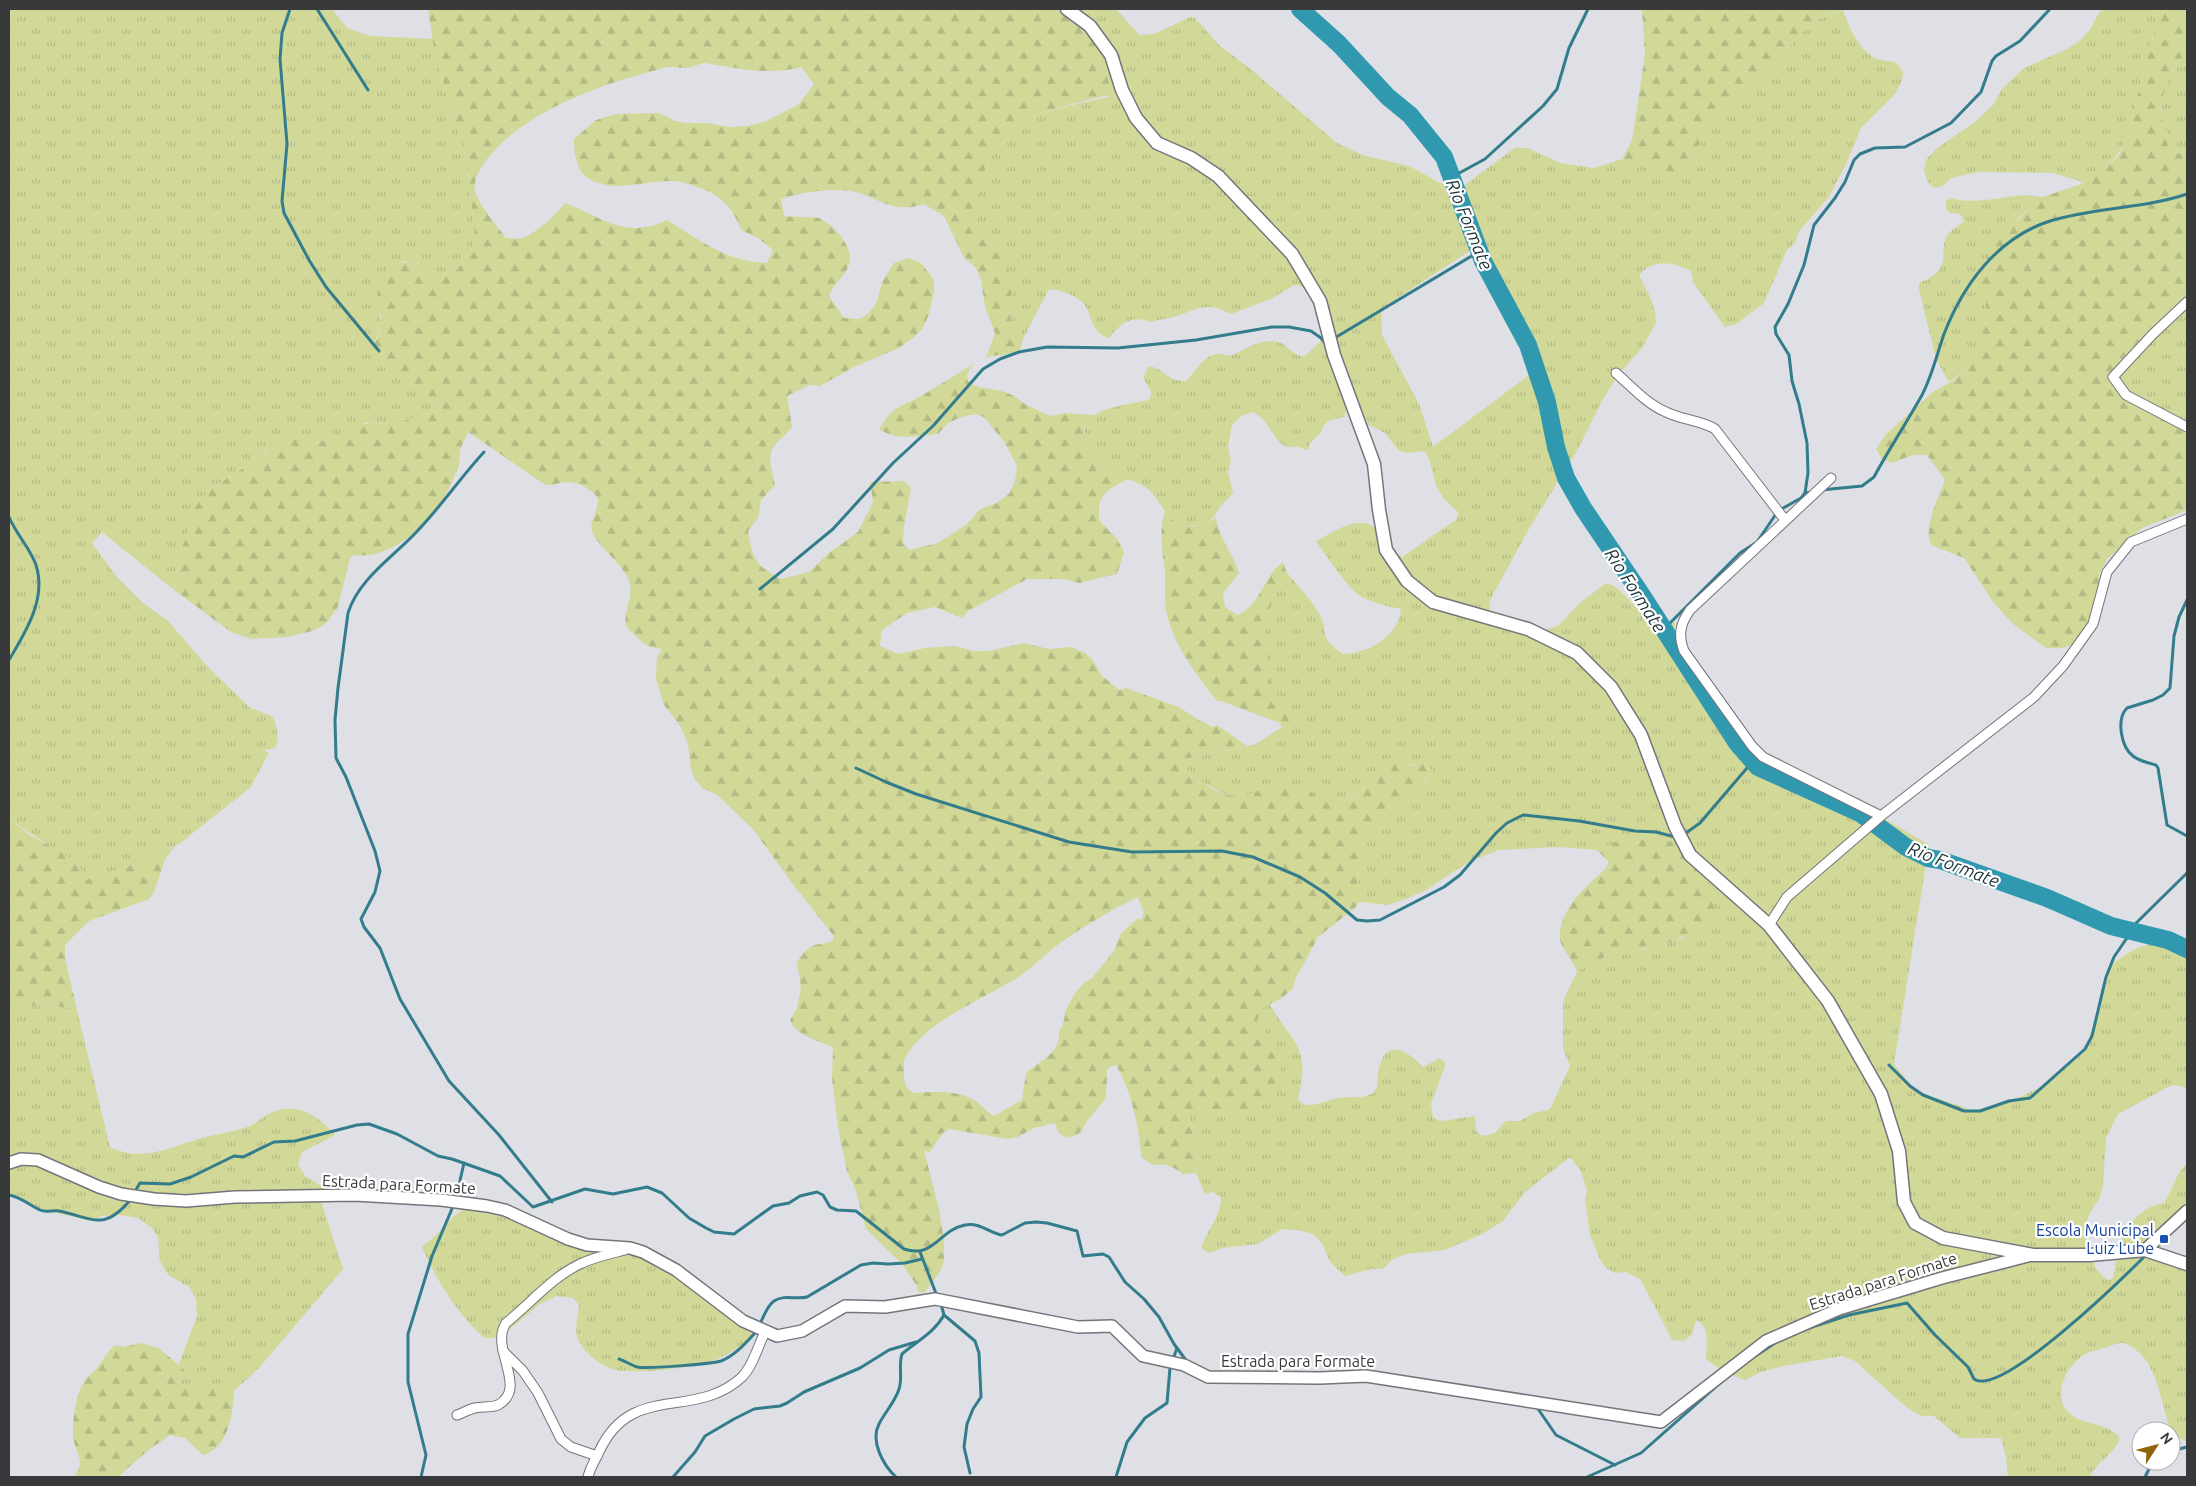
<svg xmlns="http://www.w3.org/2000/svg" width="2196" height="1486" viewBox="0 0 2196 1486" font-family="Ubuntu,sans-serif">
  <defs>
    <pattern id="grass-tufts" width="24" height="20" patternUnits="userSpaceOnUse" patternTransform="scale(1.25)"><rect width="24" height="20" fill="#d1d898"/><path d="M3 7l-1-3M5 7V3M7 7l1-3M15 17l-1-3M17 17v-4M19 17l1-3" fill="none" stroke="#b4ba84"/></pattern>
    <pattern id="forest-firs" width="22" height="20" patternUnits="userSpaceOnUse" patternTransform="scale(1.25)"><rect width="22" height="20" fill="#d1d898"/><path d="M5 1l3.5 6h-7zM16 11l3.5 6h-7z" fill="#b4ba84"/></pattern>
  </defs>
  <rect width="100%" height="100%" fill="#dee0e6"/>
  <g fill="url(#grass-tufts)" fill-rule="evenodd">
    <path d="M9,9h323l15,19 23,8 63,3 2,16 32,105 8,76 -5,19 -14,16 -14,2 -18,-3 -7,-9h-14l-24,28 -1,19 4,17 -10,23 28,32 22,9 19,21 -49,14 -27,-1 -29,11 -16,8 -53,6 -11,12 -44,28 -24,30 1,12 -10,25 -5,35 -72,-58 -10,11 24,33 27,27 26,19 37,43 43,42 24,10c4,10 7,21 2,31l-12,2 6,3 -19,35 -71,56 -17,6 -23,13 -54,17 -6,-14 -70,-47z"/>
    <path d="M1057,9h59l23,26 15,-1 36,-17 5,1 25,28 28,21 89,76 25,12 47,11 35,19 15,4 56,-41h13l32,15 34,5 28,-9 15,8 13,-7 11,3 33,1 2,-16 24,-33 45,-39 33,-40 22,-18 23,-8c5,16 17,42 34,49 7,2 14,2 20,4l6,9 -1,8 -6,13 -35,35 -15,36 -18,34 -29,33 -4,12 -8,7 -23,53 -28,21 -11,3 -32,-45 -2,-11c-19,-9 -37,-13 -52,4l12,24 4,13 1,11 -14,25 -24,27 -16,26 -24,48 -48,78 -41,75 1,10 44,16 14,1 10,-3 23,-24 25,-19 8,3c17,12 38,47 61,36l-1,11 3,14 63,82 30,32 98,48 61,36 -35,219 22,27 59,20 45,-14 27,-13 35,-30 5,-9 19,-61 2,-16c27,-23 44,-30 79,-20v140l-13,-3 -8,3 -48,26 -12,24 -3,46 -3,13 -12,19 -3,15 1,12 10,26 11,11 5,-1c3,-7 3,-13 4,-19 5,-26 20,-53 48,-57 9,-14 11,-28 23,-40v43l-31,35 -3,14 34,14v173l-14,-8 -4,-8c-6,-19 -12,-52 -24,-67 -5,-6 -14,-14 -21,-16 -6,-1 -13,3 -19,5 -5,1 -12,3 -18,5 -17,9 -34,36 -22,55 12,19 42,12 55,30 -6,17 -23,23 -30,39h-82l-2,-20 -5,-19h-41l-26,-22h-13l-15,-9 -51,-46 -13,-5 -59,10 -22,6 -16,8 -21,-8 -18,-13c0,-14 5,-32 -10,-39l-4,15 -9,6 -11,-1 -31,-60 -15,-8 -11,1 -9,-5 -5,-7 -11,-26 -5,-34 2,-11 -6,-19 -11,-14 -45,35 -22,29 -23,14 -36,15 -38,4 -14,6 -9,9h-12l-26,7 -15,-14 -8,-19 -9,-9 -15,-4 -16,-1 -24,15 -35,4 -13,5 -9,-5c6,-17 20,-32 20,-51l-8,-5 -8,2 -9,-21c4,-13 -2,-45 -7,-58l5,-7 7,-1 20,7h29l27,-21 -12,-62 -9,-11 7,-12 6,-5c25,44 42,41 29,97 3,2 6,5 10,5 10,1 20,-6 30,-7 10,-2 30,2 37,-7 4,-6 2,-11 3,-18 6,-36 28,-24 45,-6l17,-9 6,6 -15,39 2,15 9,3 33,-5 1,15 6,5 13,-3 11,-12h14l14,-8 14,-3 3,-3 19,-41 -7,-17v-48l14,-29 7,-6 13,-4 13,-9 13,-5 10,-1 11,3 19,-3 12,-8 9,-1 28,-47 -14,-26 -20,-20 -25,-9 -41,8 -15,6 -39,-3 -59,3 -29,11 -44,29 -18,8 -20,7 -29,-3 2,-4 -4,-29 6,-27 65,-65 -11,-13 -39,7c-9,18 -29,34 -51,31 -8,-1 -15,-8 -20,-13l-74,8 -13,-5 -16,-9 -23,-18 -3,-5 76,-15 28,-18 5,-1 2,-8 -18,-36 -1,-23 -5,-28 8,-34 13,-19v-7c10,14 24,26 32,41 13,21 -3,23 25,42 25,0 56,-18 58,-45 -14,-3 -29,-6 -41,-13 -13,-9 -34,-41 -44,-55 19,-10 47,-31 64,-8 7,9 12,18 22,24l55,-38 1,-7c-6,-6 -15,-13 -19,-21 -8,-13 -5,-29 -15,-40l-18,2 -8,-3 -13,-17 -24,-12 -12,-15 -5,11 -14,3 -6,5 -4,9 -10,9 -2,7c-4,0 -7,-3 -11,-3 -4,-1 -7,1 -12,-1 -13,-6 -14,-25 -32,-34l-12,4 -9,9 -4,22 3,14 -3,11 5,21c-4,5 -9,9 -13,14 -10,17 -12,18 -33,19 -17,1 -25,-22 -35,-33 -9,-10 -21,-12 -33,-18 -13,-8 -41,-35 -33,-51 8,-17 46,-20 63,-24 5,-10 -1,-13 -6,-22l6,-12c16,3 17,15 37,15 14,-14 20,-33 43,-25 15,-5 31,-19 49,-14 10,2 16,16 27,14l16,-15c5,-12 -8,-44 -16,-52 -3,-3 -7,-4 -11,-4l-23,14 -40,15c-26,-13 -31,-5 -57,3 -7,2 -15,2 -23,5 -20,-7 -29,0 -42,16 -21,-6 -15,-24 -27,-36 -8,-8 -22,-12 -33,-13l-27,52 -1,7 -7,-7 -4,-15 2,-42 -11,-27 -21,-21 -3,-15 6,-47 8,-17 16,-19 32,-25 72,-17 -19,-58zM1474,248l31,74 13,20 15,30 -100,75 -14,-43 -37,-69 -1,-26z"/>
    <path d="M2101,9h59l-34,132c-10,20 -24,30 -43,41l-30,-9 -75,-1 -27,6 -8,8 -9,2 -7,-7 -3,-11 2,-10 10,-11 39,-27 18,-17 9,-16 22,-21 43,-19 13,-8 11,-13z"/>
    <path d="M2187,49v106l-19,-4 -1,-17 -5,-15 -2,-15 9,-25z"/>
    <path d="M2024,195l19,2 -23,19 -11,13 -23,92 -10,28 -9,20 -18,13 -13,-23 -17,-70v-6c39,-15 15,-34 31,-51 4,-4 9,-7 14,-10 -2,-9 -5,-9 -14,-9l-4,-4v-8l5,-3c22,7 50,-1 73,-3z"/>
    <path d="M2187,293v132l-54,-25 -17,-26 3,-12 57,-61z"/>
    <path d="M48,1005l21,3 7,-2 34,141c32,16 60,0 92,-9 15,-4 32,-6 48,-12 8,-4 14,-11 23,-14 25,-11 46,5 62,23l-33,17 -4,12 7,12 25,15 -9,10 22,68 -84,99 -26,24c-18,-13 -23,-4 -42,-3l-13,-6 6,-14 -5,-5 18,-48 -1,-17 -7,-12 -19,-11 -4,-4 -6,-11 -2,-24 -6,-9 -14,-10 -18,-3 -18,1 -11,5 -13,-3 -41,-10 -28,-13v-189z"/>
    <path d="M498,1202l29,11 43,25 57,7 28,7 43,27 58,53c-12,12 -25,22 -41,28 -19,8 -84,15 -103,9 -14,-5 -27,-16 -34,-29 -4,-9 0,-25 1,-35l-6,-7 -17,-2 -16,8 -41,34h-15c-27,-25 -48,-58 -62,-91 33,-24 27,-43 76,-45z"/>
  </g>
  <g fill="url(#forest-firs)" fill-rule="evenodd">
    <path d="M428,9h629l35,29 13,23 6,35h-8l-64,17 -32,25 -16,19 -8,17 -6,47 3,15 21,21 8,16 3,11 -2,42 4,15 7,7c-8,10 -24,5 -35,10l9,-25 -10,-26 -4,-28 -6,-12 -12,-11 -19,-40 -20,-12c-33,11 -45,-8 -74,-13 -23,-3 -47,1 -69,8l3,17c7,1 31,1 35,2 13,6 33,27 31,42 -2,15 -16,22 -21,36l15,22 15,1 9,-5 8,-10 7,-24 11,-17 14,-5 13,5 13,17v12l-5,22 -6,14 -9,9 -15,11 -45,19 -34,19 -11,-1 -22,11 5,31c-6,8 -10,10 -16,17 -11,11 -3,28 -1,41l-14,15 -3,18 -10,13c5,29 7,34 33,48l28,-7 21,-20 28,-20 15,-30 -3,-20 34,-1 7,7 -7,38 -1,17 6,7 29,-7 28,-18 14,-16 17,-6 12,-9 6,-13 2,-15 -12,-23 -21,-26 -9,-3 -14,3 -13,6 -10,11c-20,2 -42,7 -59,-5 15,-24 20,-21 42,-33 18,-11 37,-22 54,-33 -26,27 18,24 30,29 9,3 16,10 24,14 7,4 15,7 22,10l13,-3 29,2c-3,3 -6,6 -8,10 -6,20 27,47 43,54 -21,11 -31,15 -29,41l18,19 7,13 -7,22 -38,9 -14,-4h-38l-59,32 -6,7 -27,-11 -28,6 -25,17 -2,16 18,8 27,-6 30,-2 19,5h15l35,-8 25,6 22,-2 14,6 8,7 8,15 18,15 7,-2 53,19 18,12 16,8 4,-2 30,21 -68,14c4,7 13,12 19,18 40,37 58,3 101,8 18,3 15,20 44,15 23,-5 30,-25 44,-40l11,-1 9,6 20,-2 5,6 -13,17 -56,55 -6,27 4,29 -5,9 -38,30 -23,43 -2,8 -10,9 -20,11 -6,12 8,11 16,36 1,13 -5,13 -27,21h-29l-20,-7 -7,2 -5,6c5,13 11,45 7,58l-13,1c-10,-8 -17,-11 -30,-9l-12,-8c-1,-28 -10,-67 -25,-92l-5,1 -4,4 -1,28 -19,23 -5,9 -5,5 -11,3 -8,-6 -3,-9 -21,5 -16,9 -10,2 -59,-10 -6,4 -14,20 -5,-3c7,31 25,85 19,114 -2,9 -13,21 -19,29l-6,-1 -1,-6 -14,-21 -37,-36 -10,-38 -9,-20 -8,-37 -7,-55 1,-32c-14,-6 -38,-12 -43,-27l7,-12 4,-21 -4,-25c4,-6 9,-12 15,-16 7,-3 14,-1 21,-6v-5l-38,-48 -42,-58 -37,-35 -14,-6 -7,-9 -4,-10 -3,-25 -7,-17 -17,-22 -8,-26 1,-22 5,-8c-14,-2 -17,-3 -27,-14 -2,-2 -6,-5 -8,-8 -6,-12 8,-31 2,-46 -6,-17 -33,-37 -37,-49 -3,-11 7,-22 6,-34 -6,-8 -20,-17 -31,-16 -10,0 -11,5 -23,2l-76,-52c-2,6 -6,12 -8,18 -1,5 0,10 -1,15 -3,7 -6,15 -9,22 -16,32 -57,74 -96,68l-4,3 -12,49 -10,14 -6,5 -10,5 -24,6 -37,2 -20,-7 -57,-42 5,-35 10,-25 -1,-12 13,-19 11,-11 44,-28 19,-19 12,-6 11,-2 22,9 33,-17 24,-2 15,1 49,-14 -19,-21 -22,-9 -13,-11 -9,-10 -6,-11c4,-7 8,-14 9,-22 2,-7 -2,-13 -3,-19 -2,-30 8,-47 39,-46l7,9 18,3 14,-2 14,-16 5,-19 -8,-76 -32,-105zM705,63c32,5 63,13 96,4l13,17 -16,21 -34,17 -16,4 -19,1 -22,-4h-20l-12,-2 -16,-8 -43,1 -20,6 -22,19c0,10 2,29 10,36 23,20 59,6 86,6 11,-1 23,5 33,8 20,8 31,21 38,41l17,8 15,12 -6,13c-43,-2 -65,-22 -100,-43 -43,20 -63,-2 -102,-17 -9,11 -33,35 -47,36 -4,0 -8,-1 -12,-1 -8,-11 -29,-35 -31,-48 -2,-12 6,-22 12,-31 38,-49 118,-76 177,-91 7,-2 15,0 22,0 6,-1 13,-4 19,-5zM1138,897l6,16 -3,7 -3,-2 -17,15 -7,18 -22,27 -8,5 -9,10 -9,17 -3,14 -4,7c3,21 -19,30 -33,42l-4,27 -28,16c-8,-4 -13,-13 -22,-17 -18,-9 -38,-7 -58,-6 -7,-3 -11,-11 -10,-19 0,-5 -1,-14 2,-18 23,-38 80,-57 115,-81 12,-8 23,-19 35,-29 26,-19 53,-35 82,-49z"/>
    <path d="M1642,9h201v1l-23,8 -22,18 -33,40 -45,39 -24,33 -2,16 -9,7 -16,2 -8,-10 -11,-3 -13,7 -15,-8 10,-18 13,-86z"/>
    <path d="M2160,9h27v40l-18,30 -9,25 2,15 5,14 1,18 19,4v138l-11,8 -57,61 -3,12 7,16 64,35v85l-45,18 -35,31 -7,14 -6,39 -13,29 -18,7h-17l-33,-24 -19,-21 -30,-45 -33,-13c-8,-19 7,-46 14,-65l-18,-25h-14l-22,8 -9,-4 -6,-10 10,-15 47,-42 21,-12 13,-11 19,-48 2,-12 -7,-24 3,-21 12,-23 44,-43 41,-14 29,-20 9,-9 7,-14z"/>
    <path d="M1165,510c3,4 6,9 10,12 10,8 33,4 41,-5 2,20 17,36 23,56l-16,20 2,14 12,8c23,-8 27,-40 46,-53l3,9v7l-13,19 -8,34 5,28 1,23 18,36 1,5 -3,3 -5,1 -2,-4 -59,-22h-4c-21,-27 -44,-56 -51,-91 -2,-12 0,-26 -1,-39 -3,-19 -6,-42 0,-61z"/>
    <path d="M9,819c9,5 16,14 26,19 16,10 49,21 50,42l54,-17 23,-13 14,-5 -11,14 -11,33 -5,7 -60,22 -24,24v13l11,48 -7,2 -21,-3 -39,1z"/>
    <path d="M1639,834c13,2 29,5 40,12 18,12 37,42 36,63 0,8 -4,14 -8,21l-32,9 -18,11 -34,-2 -13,5 -13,9 -13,4 -7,6c-3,-12 -17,-24 -17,-34 -1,-22 16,-42 32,-57 7,-7 13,-9 17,-19l-12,-12 31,-14z"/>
    <path d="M141,1343l17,5 26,21 -6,13c19,16 29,-4 46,3 3,2 7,5 10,7 -2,24 -5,55 -31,63l-18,-17 -15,-3 -24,17 -28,25h-44c14,-18 -1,-25 -1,-43 0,-16 2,-38 11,-52 3,-6 9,-9 13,-14 7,-9 10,-17 19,-23l7,2z"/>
  </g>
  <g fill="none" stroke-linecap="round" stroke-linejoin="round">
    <g stroke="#337c8c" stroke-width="3">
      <path d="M290,9l-8,24 -2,26 7,85 -5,57 2,12 25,47 17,27 53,64"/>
      <path d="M317,9l51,81"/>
      <path d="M1452,177l33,-18 58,-53 14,-17 12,-41 19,-39"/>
      <path d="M1333,339l147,-88"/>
      <path d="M484,452c-22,24 -40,50 -62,74 -24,28 -63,51 -74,87l-10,75 -3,32 1,38 10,19 29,74 5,20 -5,21 -14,27 3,8 16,21 20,51 49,82 50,54 53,67"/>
      <path d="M1821,490l41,-4 12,-9c15,-28 33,-55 48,-82 10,-19 15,-41 22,-61 19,-49 53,-96 106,-113 44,-14 93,-12 137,-27"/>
      <path d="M1805,493l3,-20 -1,-30 -8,-39 -7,-23 -3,-26 -13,-21 -1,-7 13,-23 16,-39 10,-40 21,-27 10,-16 9,-22 6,-6 15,-6 30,-1 46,-24 30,-31 11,-31 4,-5 24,-15 30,-32"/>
      <path d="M9,517c7,17 21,31 27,48 11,34 -11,68 -27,95"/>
      <path d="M760,589l73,-60 60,-66 40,-37 50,-57 17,-10 19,-7 28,-5 71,1 78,-8 76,-13h17l22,4 10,7 4,5 2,-1"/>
      <path d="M2187,600l-8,17 -5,19 -4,52 -7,7 -10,5 -26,8c-11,11 -6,39 6,48 6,5 15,7 23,9l2,3 9,57 20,11"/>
      <path d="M1664,629l76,-76 17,-11 21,-31 23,-13 4,-5 7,-1"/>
      <path d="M856,768l30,14 30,12 153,48 63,10 90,-1 31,6 47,20 25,16 32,27 10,1 13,-1 64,-33 16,-12 36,-42 11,-10 16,-8 56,6 56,10 21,1 19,5"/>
      <path d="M1683,835l17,-12 53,-62"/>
      <path d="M2128,931l59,-58"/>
      <path d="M1889,1065l21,21 13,9 41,16h16l29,-10 21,-3 55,-49 7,-13 14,-59 8,-20 17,-25"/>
      <path d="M134,1193l6,-10 30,1 21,-7 43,-21 9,1 31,-15 21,-1 62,-16 12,-1 28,10 41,22 14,3 48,17 33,31 52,-18 28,5 34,-7 15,6 27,25 17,10 8,4 20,2 39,-28 16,-3 11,-7 17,-4 6,3 7,12 7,3 19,1 48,38c30,10 35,-19 61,-24 15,-3 24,8 37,10l23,-12 11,-1 11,1 30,8 6,25 20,-2 6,3 16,25 19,17 15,18 15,27 14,19"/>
      <path d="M9,1195c12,2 20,10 31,15 6,3 12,0 19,1 34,7 45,21 72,-12"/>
      <path d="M456,1198l8,-35"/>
      <path d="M920,1252l17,44"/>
      <path d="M941,1304l3,11 31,26 4,12 2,44 -8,12 -6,15 -3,23 6,26"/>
      <path d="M1809,1328l40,-13 58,-12 28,32 33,32 6,12c27,19 150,-102 172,-124"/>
      <path d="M1754,1357l24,-16"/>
      <path d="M619,1359c6,2 12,6 18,8 10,2 74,-3 84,-6 13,-5 24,-17 33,-27 8,-9 10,-26 20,-33 11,-7 22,-1 33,-4l54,-32 12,-2 15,1 17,-1 17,-4"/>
      <path d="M1536,1406l20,29 59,30"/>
      <path d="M2171,1451l16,-4"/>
      <path d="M421,1477l5,-22 -18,-73v-48l24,-78 22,-52"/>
      <path d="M673,1477l22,-25 10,-16 29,-17 20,-10 26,-3 7,-3 17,-11 56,-24 29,-18 27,-8"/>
      <path d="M896,1477c-13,-12 -26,-36 -17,-53 6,-12 16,-22 20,-35 4,-11 -1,-23 3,-35 15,-13 32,-21 42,-39"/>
      <path d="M1116,1477l11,-35 18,-24 22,-15 3,-35 7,-20"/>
      <path d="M1587,1477l54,-24 78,-69"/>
      <path d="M2145,1477l4,-8 7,-8"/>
    </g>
    <path stroke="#3199af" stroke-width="18" d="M1300,9l39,35 49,53 22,18 34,42 39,104 45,84 19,57 9,45 10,31 17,30 60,89 94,146 21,24 102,46 46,34 22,11 12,2 107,38 64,28 57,14 19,9"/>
    <defs>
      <g id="minor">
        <path d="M2187,302l-34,32 -40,43 13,18 61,32"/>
        <path d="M1616,373c16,14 31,31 50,39 16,8 34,8 49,17l70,91"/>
        <path d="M1831,478l-141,132c-10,14 -12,25 -6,41l68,95 11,11 118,59"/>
        <path d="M1769,925l18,-28 94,-81 153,-119 29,-31 30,-42 14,-52 24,-30 56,-23"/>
        <path d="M503,1351l20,20 15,22 23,46 10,8 26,9"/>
        <path d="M457,1415c6,-2 12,-6 18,-7 7,-2 16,0 23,-3 31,-17 -9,-57 8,-82 24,-19 46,-46 74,-59 14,-7 29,-10 45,-14"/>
        <path d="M588,1477c2,-9 7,-17 11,-25 32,-71 96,-31 143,-75 11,-11 16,-31 23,-45"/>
      </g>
      <g id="tertiary">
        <path d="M9,1163l12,-4 17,1 61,27 22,7 33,5 32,2 49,-4 120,-2 86,5 46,6 18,4 63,29 19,6 43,3 13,4 33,18 67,51 34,15 25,-5 43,-25 40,1 50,-8 143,28 34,-1 31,30 41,9 24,12 112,1 46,-2 295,46 105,-81 73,-32 103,-31 90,-23"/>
        <path d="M2145,1250l42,-39"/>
      </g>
      <path id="secondary" d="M1067,9l23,17 21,29 11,35 14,28 21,25 34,15 27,18 74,78 28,47 14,54 40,109 5,46 7,40 21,31 26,21 95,27 49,24 34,34 30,48 34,91 15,29 79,70 59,76 53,93 18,57 5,51 11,21 28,15 90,17h57l55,-5 42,14"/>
    </defs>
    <use href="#minor" stroke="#74757b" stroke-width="11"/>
    <use href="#tertiary" stroke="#74757b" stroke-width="14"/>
    <use href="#secondary" stroke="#74757b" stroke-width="15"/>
    <use href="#minor" stroke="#fff" stroke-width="9"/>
    <use href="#tertiary" stroke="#fff" stroke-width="11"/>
    <use href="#secondary" stroke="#fff" stroke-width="12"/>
  </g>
  <rect fill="#1a4fb4" stroke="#fff" stroke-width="2" x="2159" y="1234" width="10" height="10" rx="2.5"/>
  <g text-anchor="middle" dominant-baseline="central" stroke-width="4.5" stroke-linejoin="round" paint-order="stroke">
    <g font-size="16" fill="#38393b" stroke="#fff">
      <text transform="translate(399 1184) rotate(3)">Estrada para Formate</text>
      <text transform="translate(1883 1281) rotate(-18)">Estrada para Formate</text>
      <text x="1298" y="1361">Estrada para Formate</text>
    </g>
    <g font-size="16" fill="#164399" stroke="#fff" text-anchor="end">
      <text x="2154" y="1230">Escola Municipal<tspan x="2154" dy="18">Luiz Lube</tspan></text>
    </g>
    <g font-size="18" font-style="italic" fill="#1c3338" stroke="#fff">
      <text transform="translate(1470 224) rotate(68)">Rio Formate</text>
      <text transform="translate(1636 590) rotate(57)">Rio Formate</text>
      <text transform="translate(1954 864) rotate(21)">Rio Formate</text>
    </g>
  </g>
  <rect width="2196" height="1486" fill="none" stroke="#38393b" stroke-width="20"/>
  <g transform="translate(2156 1446) rotate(54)"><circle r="24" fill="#ffffff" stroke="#afb0b1"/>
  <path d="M0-4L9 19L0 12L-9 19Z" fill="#90630d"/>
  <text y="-8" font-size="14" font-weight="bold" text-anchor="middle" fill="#38393b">N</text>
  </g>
</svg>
